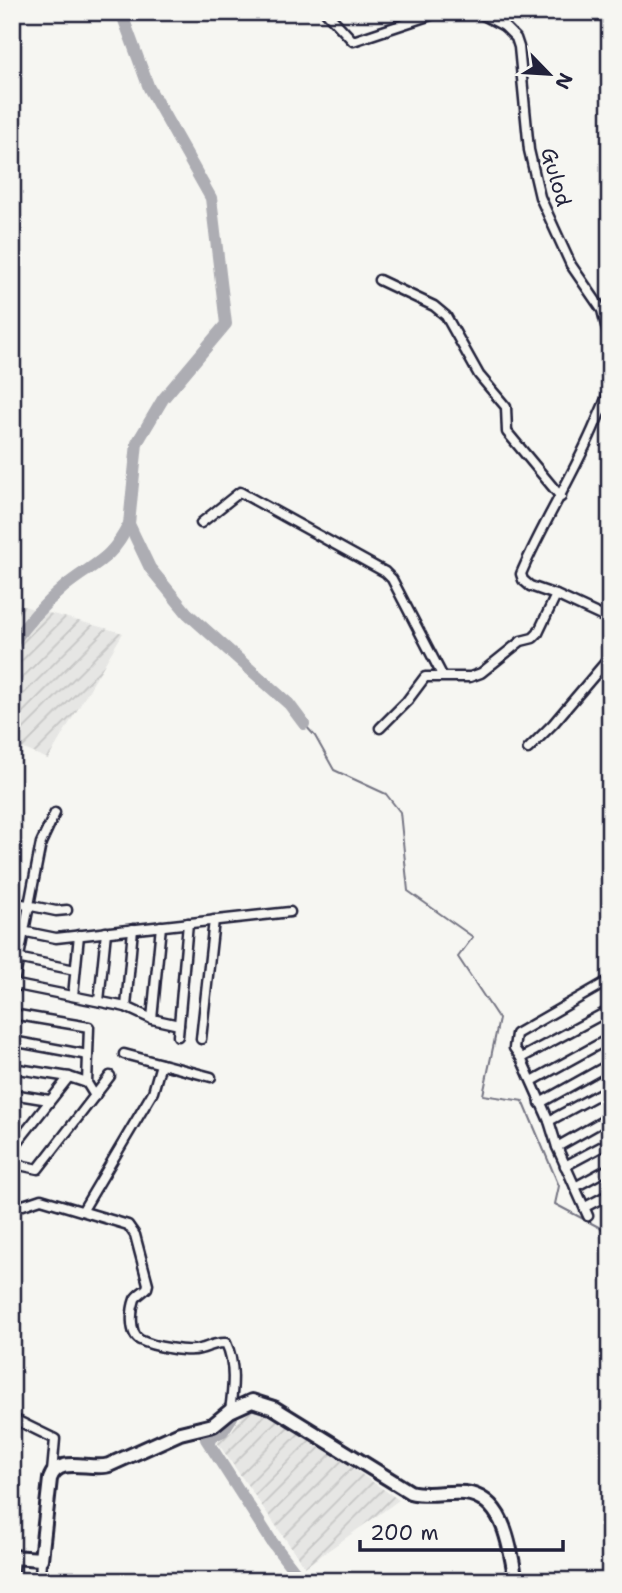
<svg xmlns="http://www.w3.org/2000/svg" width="622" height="1593" viewBox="0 0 622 1593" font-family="'Shantell Sans',sans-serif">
  <defs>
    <pattern id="industrial-furrows" width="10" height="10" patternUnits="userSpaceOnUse" patternTransform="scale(1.75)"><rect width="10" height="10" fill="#e6e6e4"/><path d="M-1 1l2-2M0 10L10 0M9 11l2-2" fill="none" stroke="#c5c5c4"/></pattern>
  </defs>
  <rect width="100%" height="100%" fill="#f6f6f2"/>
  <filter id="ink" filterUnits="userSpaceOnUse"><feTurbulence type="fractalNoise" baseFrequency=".0143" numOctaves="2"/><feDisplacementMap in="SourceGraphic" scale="14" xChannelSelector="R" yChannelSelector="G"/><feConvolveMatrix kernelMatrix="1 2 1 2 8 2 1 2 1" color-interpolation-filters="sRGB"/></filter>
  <g filter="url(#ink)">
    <g fill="url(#industrial-furrows)">
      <path d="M12,603l111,30 -75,126 -36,-15z"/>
      <path d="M259,1410l11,4 59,38 70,48 -94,67 -88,-125 14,-10 13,-19z"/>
    </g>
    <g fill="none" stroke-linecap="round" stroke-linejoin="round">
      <path stroke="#757583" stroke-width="2" d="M304,724l11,12 19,34 52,24 14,18 8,79 65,46 -15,20 41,62 -16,76 40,6 36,85 -4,18 55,29"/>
      <g stroke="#adadb3" stroke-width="12">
        <path d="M121,12l28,76 62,110 15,126 -63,75 -26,44 -8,81 21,44 37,45 102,91 15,20"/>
        <path d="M12,644c14,-20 33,-41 52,-57 29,-24 46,-24 65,-63"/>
        <path d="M232,1417l-9,14 -17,8 66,103 30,39"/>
      </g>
      <defs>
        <g id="street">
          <path d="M326,12l27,29 87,-29"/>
          <path d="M477,12l27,14"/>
          <path d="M503,12l1,14 12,12 3,9 10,103 11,47 31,68 31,45 8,32"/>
          <path d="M379,280l55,26 12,10 33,59 27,32 1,25 54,65"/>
          <path d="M610,386c-3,13 -9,24 -14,36 -22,53 -53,100 -75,152l2,6 7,6 26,9 54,25"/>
          <path d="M201,523l39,-31 145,80 7,7 50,96"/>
          <path d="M380,728l27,-27 18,-24h45l11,-4 40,-32 12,-3 5,-5 18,-38"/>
          <path d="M528,749l25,-25 57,-67"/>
          <path d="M12,902l44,9 11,-1"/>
          <path d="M12,929l44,9 234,-26"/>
          <path d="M12,957l63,13"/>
          <path d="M12,984l114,23 26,12 27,6"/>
          <path d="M12,993l29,-150 14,-30"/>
          <path d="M73,996l6,-61"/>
          <path d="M99,1001l7,-69"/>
          <path d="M126,1007l7,-78"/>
          <path d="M12,1014l77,13 -2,56 8,13"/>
          <path d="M152,1019l9,-93"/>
          <path d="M178,1036l10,-113"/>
          <path d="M201,1039l13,-119"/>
          <path d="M12,1041l76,14"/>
          <path d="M124,1054l87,23"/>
          <path d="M521,1058l-7,-10 2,-14 94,-54"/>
          <path d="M12,1068l57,9 18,6"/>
          <path d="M532,1081l78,-43"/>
          <path d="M12,1094l37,6"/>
          <path d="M540,1103l70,-39"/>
          <path d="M549,1121l61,-33"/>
          <path d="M557,1147l53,-30"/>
          <path d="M12,1149l57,-72"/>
          <path d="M12,1160l12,6 14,3 72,-93"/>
          <path d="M565,1166l45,-24"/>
          <path d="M575,1187l35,-19"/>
          <path d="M12,1205h11l18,-6 87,26 7,10 13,49 -1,4c-4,4 -9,6 -12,11 -4,11 -6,35 5,41 12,6 47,13 60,9 9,-2 15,-7 26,-6 10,21 7,46 4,68"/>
          <path d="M585,1207l25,-13"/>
          <path d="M83,1210l70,-118 8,-28"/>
          <path d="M588,1216l-31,-69 -8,-26 -28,-63 89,-48"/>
          <path d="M12,1418l43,21 -3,33"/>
          <path d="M13,1581l2,-24"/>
          <path d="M40,1581l1,-22"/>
        </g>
        <path id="secondary" d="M12,1557l29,2 9,-80c8,-25 40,-8 59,-14l71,-32 33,-8 17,-14 22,-10 22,7 136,84c18,5 36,-1 55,1 41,5 45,57 51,88"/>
      </defs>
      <use href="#street" stroke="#22223b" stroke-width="13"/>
      <use href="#secondary" stroke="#22223b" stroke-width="18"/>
      <use href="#street" stroke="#f6f6f2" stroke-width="8"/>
      <use href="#secondary" stroke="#f6f6f2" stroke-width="12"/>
    </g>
  </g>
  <g text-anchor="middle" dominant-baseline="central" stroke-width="5" stroke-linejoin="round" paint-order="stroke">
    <g font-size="21" fill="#22223b" stroke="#f6f6f2">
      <text transform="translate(556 177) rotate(74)">Gulod</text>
    </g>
  </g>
  <rect width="622" height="1593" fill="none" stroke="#f6f6f2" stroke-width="42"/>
  <rect x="21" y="21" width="580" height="1551" fill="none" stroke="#22223b" stroke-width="2.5" filter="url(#ink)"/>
  <g transform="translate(549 74) rotate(115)" stroke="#f6f6f2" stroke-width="5" paint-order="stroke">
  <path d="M0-5L12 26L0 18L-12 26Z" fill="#22223b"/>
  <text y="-10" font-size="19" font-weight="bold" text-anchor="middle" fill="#22223b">N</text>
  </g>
  <path d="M360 1540v10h203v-10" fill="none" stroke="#22223b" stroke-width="3.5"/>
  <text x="370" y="1540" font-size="21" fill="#22223b" stroke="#f6f6f2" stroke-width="5" paint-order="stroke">200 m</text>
</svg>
